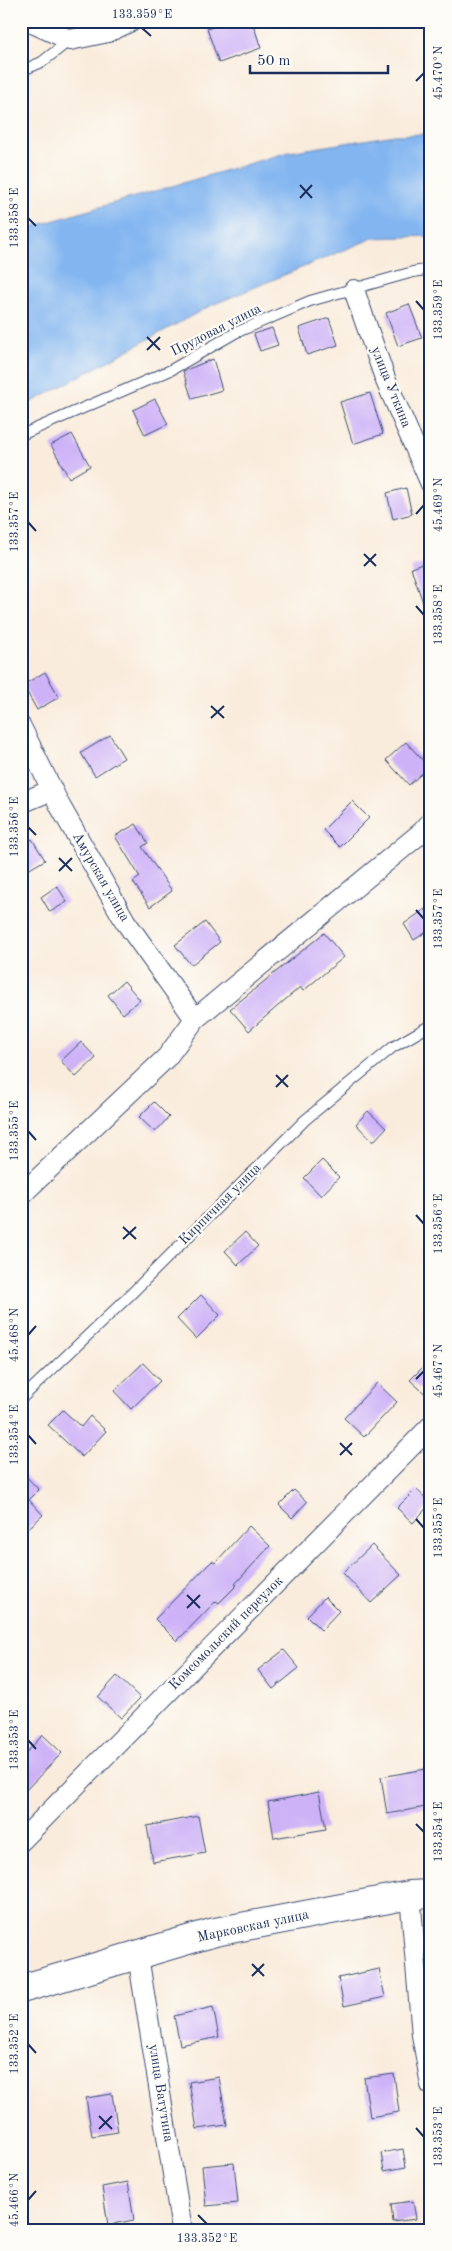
<svg xmlns="http://www.w3.org/2000/svg" width="452" height="2251" viewBox="0 0 452 2251" font-family="'Old Standard TT',serif">
  <rect width="100%" height="100%" fill="#fdfcf7"/>
  <filter id="ink" filterUnits="userSpaceOnUse"><feTurbulence type="fractalNoise" baseFrequency=".02" numOctaves="2"/><feDisplacementMap in="SourceGraphic" scale="10" xChannelSelector="R" yChannelSelector="G"/><feConvolveMatrix kernelMatrix="1 2 1 2 8 2 1 2 1" color-interpolation-filters="sRGB"/></filter>
  <filter id="wash" filterUnits="userSpaceOnUse"><feTurbulence type="fractalNoise" baseFrequency=".0096" numOctaves="4" result="noise"/><feDisplacementMap in="SourceGraphic" scale="20" xChannelSelector="R" yChannelSelector="G"/><feGaussianBlur stdDeviation="1.12" result="paint"/><feColorMatrix in="noise" values="0 0 0 0 0 0 0 0 0 0 0 0 0 0 0 0 0 1.4 0 .05"/><feComposite in="paint" operator="in"/></filter>
  <g filter="url(#wash)">
    <rect width="100%" height="100%" fill="#f9ecdc"/>
    <path fill="#83b6f0" stroke="#4f72a7" d="M431,134v102l-58,2 -163,68 -189,102v-178l268,-78 106,-17z"/>
    <g id="blocks">
      <g fill="#cdb2f7">
        <path d="M229,21h23l9,27 -42,15 -12,-34z"/>
        <path d="M409,304l13,34 -24,8 -12,-33z"/>
        <path d="M329,318l9,27 -31,10 -8,-27z"/>
        <path d="M272,328l6,17 -18,6 -6,-17z"/>
        <path d="M213,359l9,31 -30,9 -9,-28z"/>
        <path d="M370,393l13,41 -30,10 -13,-42z"/>
        <path d="M155,399l13,25 -23,11 -12,-25z"/>
        <path d="M72,434l18,32 -21,12 -18,-33z"/>
        <path d="M406,488l6,26 -19,5 -6,-26z"/>
        <path d="M431,561v56h-3l-17,-49z"/>
        <path d="M45,672l14,25 -22,13 -14,-25z"/>
        <path d="M110,735l14,23 -29,18 -14,-23z"/>
        <path d="M406,742l23,25 -20,18 -23,-25z"/>
        <path d="M352,801l17,17 -29,29 -17,-17z"/>
        <path d="M136,824l12,19 -6,4 30,44 -22,16 -17,-25 7,-5 -25,-41z"/>
        <path d="M32,839l13,21 -24,14v-29z"/>
        <path d="M57,886l10,16 -17,10 -9,-15z"/>
        <path d="M425,909l6,8v12l-17,11 -10,-16z"/>
        <path d="M205,922l15,20 -29,23 -16,-20z"/>
        <path d="M324,933l20,24 -41,34 -3,-4 -51,44 -19,-22z"/>
        <path d="M124,981l16,19 -17,14 -15,-19z"/>
        <path d="M81,1042l15,16 -20,19 -15,-16z"/>
        <path d="M154,1102l15,15 -14,15 -16,-15z"/>
        <path d="M368,1111l18,17 -13,14 -17,-18z"/>
        <path d="M322,1160l17,17 -18,19 -17,-18z"/>
        <path d="M245,1232l13,14 -20,19 -13,-14z"/>
        <path d="M201,1295l19,20 -24,24 -19,-20z"/>
        <path d="M431,1359v40l-21,-19z"/>
        <path d="M143,1363l17,18 -29,28 -17,-18z"/>
        <path d="M377,1383l20,19 -33,35 -20,-19z"/>
        <path d="M63,1410l18,17 9,-11 16,15 -24,26 -34,-32z"/>
        <path d="M21,1471l18,19 -10,10 14,15 -22,20z"/>
        <path d="M416,1489l15,14 -18,20 -16,-15z"/>
        <path d="M294,1490l13,12 -15,16 -13,-13z"/>
        <path d="M249,1526l21,20 -35,38 2,1 -18,18 -3,-2 -39,40 -22,-22 57,-58 3,2z"/>
        <path d="M372,1545l29,30 -30,28 -28,-30z"/>
        <path d="M325,1597l14,14 -18,19 -14,-14z"/>
        <path d="M284,1650l15,18 -26,21 -15,-19z"/>
        <path d="M117,1676l23,22 -19,20 -23,-21z"/>
        <path d="M43,1735l19,18 -41,42v-37z"/>
        <path d="M431,1768v38l-44,8 -6,-37z"/>
        <path d="M319,1792l7,37 -52,9 -6,-36z"/>
        <path d="M198,1816l7,37 -52,9 -6,-36z"/>
        <path d="M379,1969l6,28 -41,9 -6,-28z"/>
        <path d="M213,2007l6,30 -39,8 -6,-29z"/>
        <path d="M394,2074l5,38 -29,5 -6,-39z"/>
        <path d="M219,2077l8,48 -30,4 -8,-47z"/>
        <path d="M112,2094l6,38 -26,4 -6,-38z"/>
        <path d="M403,2149l3,18 -22,4 -3,-18z"/>
        <path d="M234,2163l4,40 -32,3 -4,-40z"/>
        <path d="M128,2182l6,38 -26,5 -6,-38z"/>
        <path d="M413,2201l3,18 -23,3 -2,-18z"/>
      </g>
    </g>
  </g>
  <g filter="url(#ink)">
    <use href="#blocks" fill-opacity="0" stroke="#3c4b71" stroke-width="1"/>
    <g fill="none" stroke-linecap="round" stroke-linejoin="round">
      <defs>
        <g id="service">
          <path d="M21,71l21,-9 28,-22"/>
          <path d="M21,435l150,-65 64,-37 75,-32 103,-29 18,-3"/>
          <path d="M21,1399l107,-102 177,-177 88,-73 38,-22"/>
        </g>
        <g id="minor">
          <path d="M28,21l42,19 38,-8 23,-11"/>
          <path d="M354,290l32,91 45,103"/>
          <path d="M21,727l39,79 65,115 70,98"/>
          <path d="M21,803l31,-13"/>
          <path d="M21,1195l146,-138 28,-38 227,-187 9,-10"/>
          <path d="M21,1841l410,-415"/>
          <path d="M410,1895l12,140 9,50"/>
          <path d="M138,1956l44,274"/>
        </g>
        <path id="secondary" d="M21,1989l194,-57 195,-37 21,-1"/>
      </defs>
      <use href="#service" stroke="#3c4b71" stroke-width="12"/>
      <use href="#minor" stroke="#3c4b71" stroke-width="22"/>
      <use href="#secondary" stroke="#3c4b71" stroke-width="30"/>
      <use href="#service" stroke="#fff" stroke-width="10"/>
      <use href="#minor" stroke="#fff" stroke-width="20"/>
      <use href="#secondary" stroke="#fff" stroke-width="28"/>
    </g>
  </g>
  <path fill="none" stroke="#1b2f5e" stroke-width="2" d="M142,28l9,8M416,81l8,-8M300,185l12,13M300,198l12,-13M28,218l8,8M416,301l8,9M147,337l13,13M147,350l13,-13M416,514l8,-9M28,522l8,9M364,554l12,12M364,566l12,-12M416,606l8,9M211,706l13,12M211,718l13,-12M28,827l8,8M59,858l13,13M59,871l13,-13M416,910l8,9M276,1075l12,12M276,1087l12,-12M28,1131l8,9M416,1215l8,9M123,1227l13,12M123,1239l13,-12M28,1335l8,-9M416,1379l8,-8M28,1435l8,9M340,1443l12,12M340,1455l12,-12M416,1519l8,9M187,1595l13,13M187,1608l13,-13M28,1740l8,9M416,1824l8,8M252,1964l12,12M252,1976l12,-12M28,2044l8,9M99,2116l13,13M416,2128l8,9M99,2129l13,-13M28,2200l8,-9M198,2215l9,9"/>
  <g text-anchor="middle" dominant-baseline="central" stroke-width="4.5" stroke-linejoin="round" paint-order="stroke">
    <g font-size="14" fill="#1b2f5e" stroke="#fdfcf7">
      <text transform="translate(216 330) rotate(-27)">Прудовая улица</text>
      <text transform="translate(391 387) rotate(68)">улица Уткина</text>
      <text transform="translate(101 877) rotate(60)">Амурская улица</text>
      <text transform="translate(220 1204) rotate(-45)">Кирпичная улица</text>
      <text transform="translate(226 1633) rotate(-45)">Комсомольский переулок</text>
      <text transform="translate(253 1926) rotate(-12)">Марковская улица</text>
      <text transform="translate(161 2093) rotate(81)">улица Ватутина</text>
    </g>
  </g>
  <rect width="452" height="2251" fill="none" stroke="#fdfcf7" stroke-width="55"/>
  <path d="M250 65v8h138v-8" fill="none" stroke="#1b2f5e" stroke-width="2.5"/>
  <text x="257" y="65" font-size="15" fill="#1b2f5e" stroke="#fdfcf7" stroke-width="4" paint-order="stroke">50 m</text>
  <rect x="28" y="28" width="396" height="2196" fill="none" stroke="#1b2f5e" stroke-width="2"/>
  <g font-size="12" text-anchor="middle" fill="#1b2f5e">
    <text x="142" y="18">133.359°E</text>
    <text transform="translate(438 73) rotate(-90)" y="4">45.470°N</text>
    <text transform="translate(14 218) rotate(-90)" y="4">133.358°E</text>
    <text transform="translate(438 310) rotate(-90)" y="4">133.359°E</text>
    <text transform="translate(438 505) rotate(-90)" y="4">45.469°N</text>
    <text transform="translate(14 522) rotate(-90)" y="4">133.357°E</text>
    <text transform="translate(438 615) rotate(-90)" y="4">133.358°E</text>
    <text transform="translate(14 827) rotate(-90)" y="4">133.356°E</text>
    <text transform="translate(438 919) rotate(-90)" y="4">133.357°E</text>
    <text transform="translate(14 1131) rotate(-90)" y="4">133.355°E</text>
    <text transform="translate(438 1224) rotate(-90)" y="4">133.356°E</text>
    <text transform="translate(14 1335) rotate(-90)" y="4">45.468°N</text>
    <text transform="translate(438 1371) rotate(-90)" y="4">45.467°N</text>
    <text transform="translate(14 1435) rotate(-90)" y="4">133.354°E</text>
    <text transform="translate(438 1528) rotate(-90)" y="4">133.355°E</text>
    <text transform="translate(14 1740) rotate(-90)" y="4">133.353°E</text>
    <text transform="translate(438 1832) rotate(-90)" y="4">133.354°E</text>
    <text transform="translate(14 2044) rotate(-90)" y="4">133.352°E</text>
    <text transform="translate(438 2137) rotate(-90)" y="4">133.353°E</text>
    <text transform="translate(14 2200) rotate(-90)" y="4">45.466°N</text>
    <text x="207" y="2242">133.352°E</text>
  </g>
</svg>
